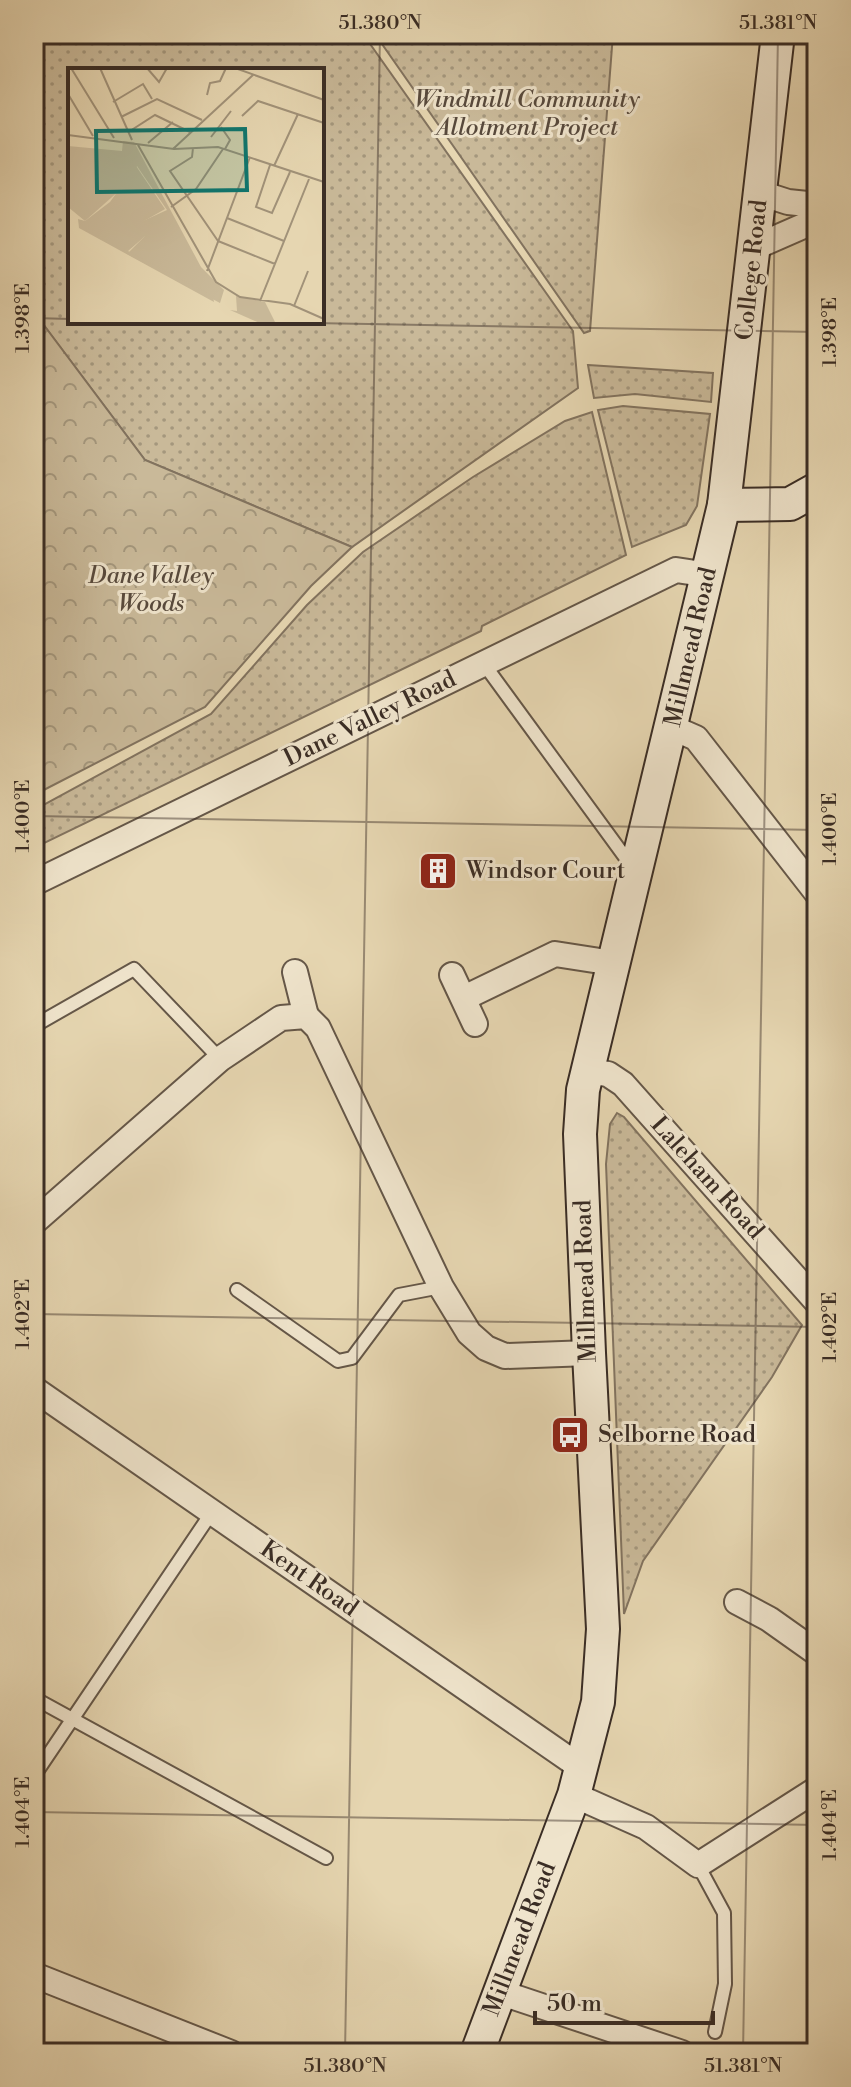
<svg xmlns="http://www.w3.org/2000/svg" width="851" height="2087" viewBox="0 0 851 2087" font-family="'Libre Bodoni',serif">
  <defs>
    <pattern id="green-dots" width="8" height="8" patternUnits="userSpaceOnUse" patternTransform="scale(2)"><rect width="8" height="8" fill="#c9b999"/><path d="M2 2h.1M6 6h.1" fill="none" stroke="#a4977d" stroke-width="1.8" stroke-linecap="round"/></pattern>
    <pattern id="forest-crowns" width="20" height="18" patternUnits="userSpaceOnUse" patternTransform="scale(2)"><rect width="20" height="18" fill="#c9b999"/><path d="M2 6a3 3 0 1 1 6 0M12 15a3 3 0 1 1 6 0" fill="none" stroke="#a4977d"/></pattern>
  </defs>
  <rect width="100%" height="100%" fill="#e6d6b1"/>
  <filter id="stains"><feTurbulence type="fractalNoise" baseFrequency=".0025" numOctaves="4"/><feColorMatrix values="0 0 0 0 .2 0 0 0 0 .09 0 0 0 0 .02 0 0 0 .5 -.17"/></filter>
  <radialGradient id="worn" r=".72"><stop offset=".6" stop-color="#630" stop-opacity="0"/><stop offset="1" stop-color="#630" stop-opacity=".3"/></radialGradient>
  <g fill="url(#green-dots)" stroke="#82735f" stroke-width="2" fill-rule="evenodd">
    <path d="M34,34h329l210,297 5,57 -226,159 -207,-87 -111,-148zM70,70h252v252h-252z"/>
    <path d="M375,34h238l-23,297 -6,2z"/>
    <path d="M588,365l125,8 -2,29 -76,-8 -41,4z"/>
    <path d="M623,406l87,8 -13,92 -11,19 -54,22 -34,-137z"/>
    <path d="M592,412l34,143 -144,71 -1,5 -447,217v-38l177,-96 96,-109 56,-53 110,-75 92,-56z"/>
    <path d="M617,1113l7,4 178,208 -30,52 -129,184 -19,53 -18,-450 4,-40z"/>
  </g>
  <path fill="url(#forest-crowns)" stroke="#82735f" stroke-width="2" d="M34,312l111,148 207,87 -41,39 -106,121 -171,88z"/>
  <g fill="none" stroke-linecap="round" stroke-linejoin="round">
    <defs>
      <g id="lane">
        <path d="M484,664l149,204"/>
        <path d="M34,1026l100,-57 86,90"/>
        <path d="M237,1290l101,71 14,-3 47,-63 42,-8"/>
        <path d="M34,1698l292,160"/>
        <path d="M34,1776l178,-264"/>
        <path d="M698,1865l26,48 1,71 -10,48"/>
      </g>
      <g id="street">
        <path d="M760,193l28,9 29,3"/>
        <path d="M753,248l64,-28"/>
        <path d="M673,728l23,10 121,155"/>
        <path d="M34,883l642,-313 33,5"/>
        <path d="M295,972l11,44"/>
        <path d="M452,975l23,49"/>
        <path d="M464,998l91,-44 58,9"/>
        <path d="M586,1071l22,3 15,10 194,218"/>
        <path d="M34,1222l186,-163 61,-41 25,-2 12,12 123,259 28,46 17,15 19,8 84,-3"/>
        <path d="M34,1389l549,380"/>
        <path d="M737,1602l32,17 48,34"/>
        <path d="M574,1795l72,32 52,38 119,-76"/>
        <path d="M34,1975l197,78"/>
        <path d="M499,1992l183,61"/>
      </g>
      <g id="secondary">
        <path d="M724,505l66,-1 27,-15"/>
        <path d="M477,2053l97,-258 24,-93 5,-73 -14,-276 -9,-219 3,-44 141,-585 54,-471"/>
      </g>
    </defs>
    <use href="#lane" stroke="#655748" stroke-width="16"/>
    <use href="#street" stroke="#655748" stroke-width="28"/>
    <use href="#secondary" stroke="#3a2d25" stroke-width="36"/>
    <use href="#lane" stroke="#efe4cc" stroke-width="12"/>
    <use href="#street" stroke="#efe4cc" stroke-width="24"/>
    <use href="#secondary" stroke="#efe4cc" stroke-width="32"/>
  </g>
  <path fill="none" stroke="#3a2d25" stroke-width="2" stroke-opacity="0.45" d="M34,318l36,1M255,322l562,10M34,816l783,14M34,1314l783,13M34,1812l783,13M345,2053l35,-2019M743,2053l35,-2019"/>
  <defs>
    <symbol id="building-square" viewBox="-11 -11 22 22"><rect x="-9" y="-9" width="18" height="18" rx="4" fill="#8f2418" stroke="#efe4cc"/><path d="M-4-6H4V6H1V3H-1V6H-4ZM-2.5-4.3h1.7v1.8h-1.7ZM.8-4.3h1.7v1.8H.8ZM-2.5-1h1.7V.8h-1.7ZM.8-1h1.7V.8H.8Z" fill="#fff"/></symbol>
    <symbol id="bus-square" viewBox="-11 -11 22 22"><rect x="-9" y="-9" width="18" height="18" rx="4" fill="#8f2418" stroke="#efe4cc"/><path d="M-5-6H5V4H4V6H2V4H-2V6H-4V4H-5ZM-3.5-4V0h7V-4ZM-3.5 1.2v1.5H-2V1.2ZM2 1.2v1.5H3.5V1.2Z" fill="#fff"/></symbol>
  </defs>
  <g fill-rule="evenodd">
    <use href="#building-square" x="416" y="849" width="44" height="44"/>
    <use href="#bus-square" x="548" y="1413" width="44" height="44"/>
  </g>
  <g text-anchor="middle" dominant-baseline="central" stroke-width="6" stroke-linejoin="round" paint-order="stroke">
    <g font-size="24" font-style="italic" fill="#57493c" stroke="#efe4cc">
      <text x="527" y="100">Windmill Community<tspan x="527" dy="28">Allotment Project</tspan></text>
      <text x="151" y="576">Dane Valley<tspan x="151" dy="28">Woods</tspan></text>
    </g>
    <g font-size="24" fill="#3a2d25" stroke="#efe4cc">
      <text transform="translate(752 270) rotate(-84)">College Road</text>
      <text transform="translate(691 647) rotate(-77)">Millmead Road</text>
      <text transform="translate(370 719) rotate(-26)">Dane Valley Road</text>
      <text transform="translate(707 1178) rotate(48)">Laleham Road</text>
      <text transform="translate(586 1281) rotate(-92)">Millmead Road</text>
      <text transform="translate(309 1579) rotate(35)">Kent Road</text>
      <text transform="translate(520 1939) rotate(-69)">Millmead Road</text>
    </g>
    <g font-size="24" fill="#3a2d25" stroke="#efe4cc" text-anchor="start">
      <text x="466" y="871">Windsor Court</text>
      <text x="598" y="1435">Selborne Road</text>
    </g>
  </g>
  <g transform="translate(68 68)">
    <rect width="256" height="256" fill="#e6d6b1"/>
    <path d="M55,73l11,1 67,125 23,23 -4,13 -93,-49 18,-18 -2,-15 24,-11 -30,-44 -7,15 -45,40 -17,-14v-61l54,5zM168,228l29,6 11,22h-14l-32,-14 7,1z" fill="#c9b999"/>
    <path d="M68,98l29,43 -21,12 7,10 -23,20 85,45 1,6 -135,-74 -1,-9 7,2 25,-19z" fill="#c9b999"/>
    <path fill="none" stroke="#a19279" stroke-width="2" d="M3,0l43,70M32,0l32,72M79,0l12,14 8,-14M167,0l89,32M0,26l25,42M139,27l3,-12 10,-2 6,-13M45,34l30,-18 9,15M174,48l16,-15 66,22M53,49l36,-18 45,21M153,59l9,13 -5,9M62,63l25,-16 35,17M0,67l106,14 44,-2 106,35M143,69l20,-26M80,75l25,-21M70,77l78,137 24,15 50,7 34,15M125,80l-1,9 -22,14 48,70M105,81l80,-74M202,97l-14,42 16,6 18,-41M206,98l24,-52M103,139l25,-18 27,-40M159,150l57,23M150,173l57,23M139,203l43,-114M192,233l49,-122M226,238l14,-35"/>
    <path fill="#0f766e" fill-opacity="0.15" stroke="#0f766e" stroke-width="4" d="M177,61l2,61 -150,2 -1,-61z"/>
    <rect width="256" height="256" fill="none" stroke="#3a2d25" stroke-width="4"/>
  </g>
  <rect width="851" height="2087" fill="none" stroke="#e6d6b1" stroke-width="88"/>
  <path d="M535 2011v12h178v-12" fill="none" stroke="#3a2d25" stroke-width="4"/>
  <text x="547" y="2011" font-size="24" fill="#3a2d25" stroke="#efe4cc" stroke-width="6" paint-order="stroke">50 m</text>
  <rect x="44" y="44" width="763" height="1999" fill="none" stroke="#3a2d25" stroke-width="3"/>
  <g font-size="20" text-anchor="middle" fill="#3a2d25">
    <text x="380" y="29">51.380°N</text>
    <text x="778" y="29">51.381°N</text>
    <text transform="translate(22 318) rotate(-90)" y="7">1.398°E</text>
    <text transform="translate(829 332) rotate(-90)" y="7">1.398°E</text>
    <text transform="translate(22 816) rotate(-90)" y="7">1.400°E</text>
    <text transform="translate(829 829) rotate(-90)" y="7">1.400°E</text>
    <text transform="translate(22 1314) rotate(-90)" y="7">1.402°E</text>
    <text transform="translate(829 1327) rotate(-90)" y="7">1.402°E</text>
    <text transform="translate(22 1812) rotate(-90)" y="7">1.404°E</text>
    <text transform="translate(829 1825) rotate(-90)" y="7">1.404°E</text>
    <text x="345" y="2072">51.380°N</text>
    <text x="743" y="2072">51.381°N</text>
  </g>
  <rect width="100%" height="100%" filter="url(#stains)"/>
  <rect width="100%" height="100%" fill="url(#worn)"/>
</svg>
